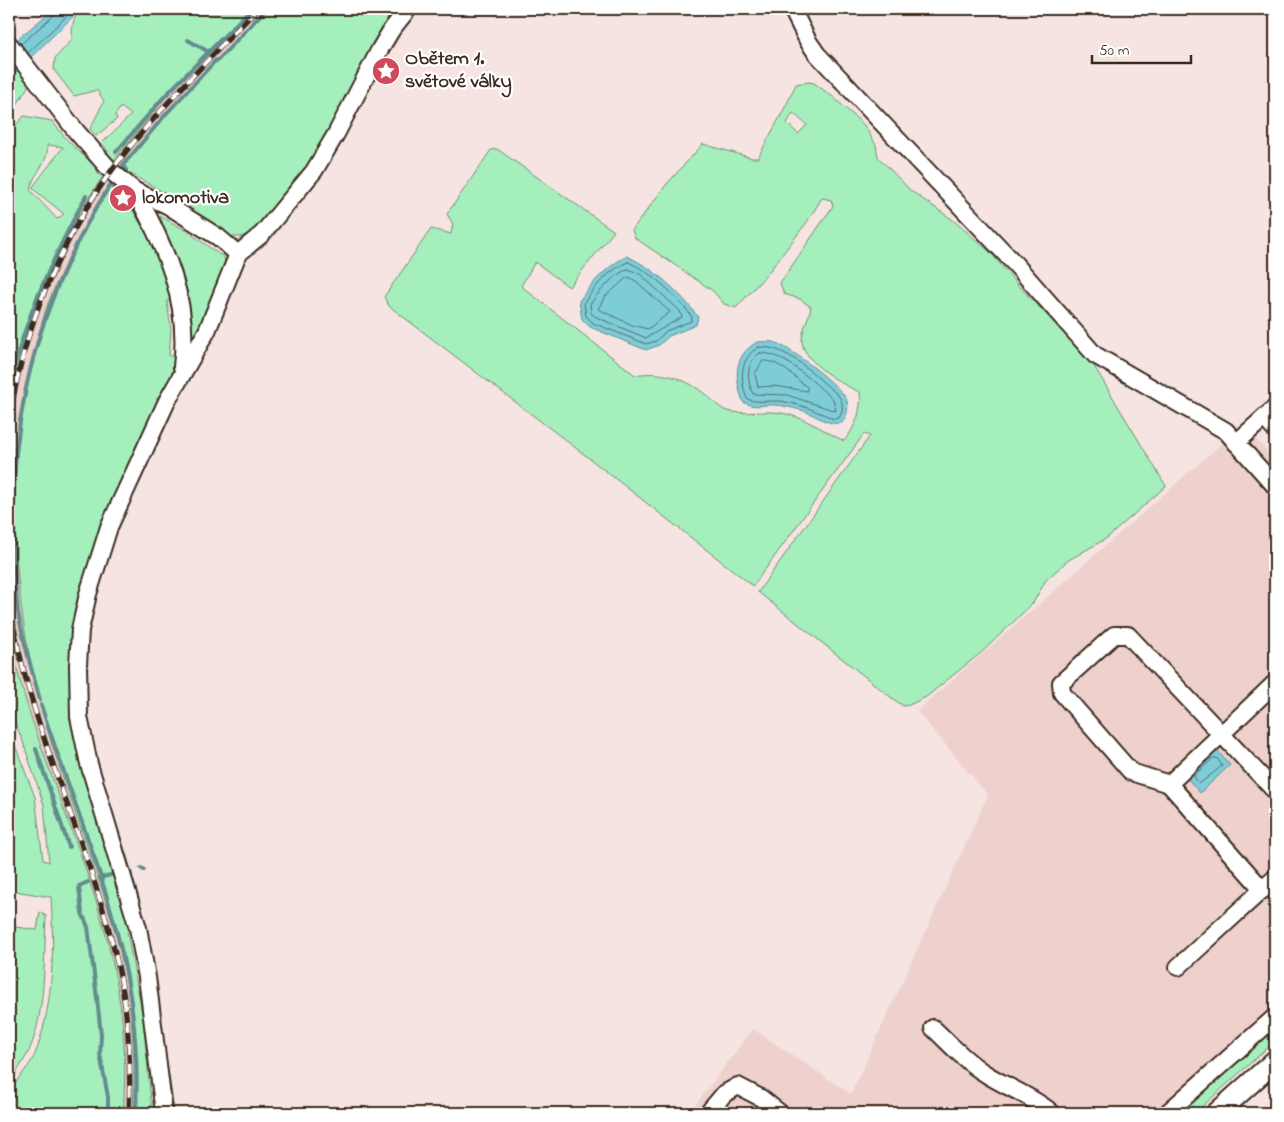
<svg xmlns="http://www.w3.org/2000/svg" width="1284" height="1122" viewBox="0 0 1284 1122" font-family="'Indie Flower',sans-serif">
  <rect width="100%" height="100%" fill="#f5e4e2"/>
  <filter id="ink" filterUnits="userSpaceOnUse"><feTurbulence type="fractalNoise" baseFrequency=".02" numOctaves="2"/><feDisplacementMap in="SourceGraphic" scale="10" xChannelSelector="R" yChannelSelector="G"/><feConvolveMatrix kernelMatrix="1 2 1 2 8 2 1 2 1" color-interpolation-filters="sRGB"/></filter>
  <g filter="url(#ink)">
    <g fill="#eed1cd">
      <path d="M242,9h30l-140,153 -105,226 102,577 10,148h-21l-109,-458v-284l22,-72 43,-90 28,-44z"/>
      <path d="M1244,424l31,37v573l-89,79h-497l64,-84 98,65 137,-299 -71,-84z"/>
    </g>
    <g fill="#a5efbd" stroke="#708c6e" fill-rule="evenodd">
      <path d="M81,9h172l-85,86 -56,67 -7,-7 3,-3 -6,-9 29,-28 -10,-8 -6,8 2,4 -21,17 -6,-7 14,-28 -7,-11 -23,6 -20,-26 1,-12 17,-18c0,-12 0,-22 9,-31z"/>
      <path d="M266,9h129l-94,171 -48,52 -12,5h-8l-57,-38 -47,-26 -2,4 -7,-6 46,-57z"/>
      <path d="M19,69l10,16 -20,33v-39z"/>
      <path d="M809,82l5,1 19,14 31,28 12,20 2,12 33,34 42,29 38,33 26,31 74,77 75,125 -59,52 -40,23 -21,19 -13,23 -51,49 -56,45 -17,8 -6,1 -15,-11 -130,-103 112,-156 -6,-2 -111,152 -168,-131 -196,-149 -5,-9 47,-68 20,5 2,-10 -6,-10 44,-64 6,-1 117,82 -45,56 -34,-25 -14,24 114,89c25,-5 51,3 71,20 6,4 14,14 21,16 18,4 37,-1 54,2 22,3 43,18 63,28 12,-14 18,-31 16,-49 -18,-7 -56,-30 -58,-50 -1,-10 7,-24 9,-35l-11,-8 -16,-5 -4,-11 53,-77 -2,-6 -9,-2 -15,24 -39,51 -32,35 -12,-4 -11,-13 -78,-53 -3,-8 34,-45 37,-41 49,14h6c13,-26 27,-48 38,-74zM793,113l14,12 -9,9 -11,-11z"/>
      <path d="M24,116l28,5 16,20 27,25 4,9h5l-34,50 -35,74 -26,108v-274zM47,145l16,2 -31,41 32,26 -7,5 -27,-29c3,-17 20,-28 17,-45z"/>
      <path d="M112,181c35,29 47,76 63,117l-8,3 4,29 -2,26h6l-2,14 -14,35 -65,141 -15,55 -8,67 61,261 -5,3 16,85 9,96h-19c3,-58 -1,-117 -16,-174 -18,-65 -44,-129 -65,-194 -45,-145 -52,-293 -5,-439 17,-44 40,-85 65,-125z"/>
      <path d="M160,216l27,15 33,24 4,-1 1,11 -30,76 -4,1 -7,-60z"/>
      <path d="M9,636c24,114 81,219 105,333 10,47 13,97 9,144h-114c0,-5 -2,-14 0,-19 7,-16 23,-28 28,-45 17,-49 17,-102 14,-152l-42,-7v-160l26,67 8,63 6,2 -5,-57 -22,-66 -13,-29z"/>
      <path d="M40,912l6,4c-2,42 0,96 -17,135 -6,11 -13,22 -20,33v-158l28,4z"/>
      <path d="M1275,1027v14l-80,72h-16z"/>
    </g>
    <g fill="#7dcdd9" stroke="#638c8e">
      <path d="M54,9h27l-72,69v-28l12,-14z"/>
      <path d="M627,256c28,13 53,36 71,61l-2,8 -27,11 -10,9 -13,5 -56,-23 -8,-8 -3,-18c13,-18 28,-35 48,-45z"/>
      <path d="M757,342c5,0 11,-1 16,0 13,2 72,47 74,59 2,9 -1,16 -5,22 -15,3 -27,-9 -41,-13 -9,-2 -18,-5 -27,-5 -14,-1 -17,4 -31,-3 -8,-24 -11,-45 14,-60z"/>
      <path d="M1216,749l14,16 -30,28 -14,-16z"/>
    </g>
    <g fill="none" stroke-linecap="round" stroke-linejoin="round">
      <g stroke="#556b69" stroke-width="1">
        <path d="M21,44l33,-29 3,-6"/>
        <path d="M28,53l46,-44"/>
        <path d="M628,262c24,10 49,34 64,55l-1,4 -25,10 -10,10 -10,3 -53,-21 -7,-7 -2,-13c10,-16 26,-34 44,-41z"/>
        <path d="M628,269l12,5 40,37 2,6 -36,21 -50,-21 -5,-4 -1,-9c10,-13 23,-29 38,-35z"/>
        <path d="M628,277l8,4 34,31 -22,17 -16,-4 -34,-16 6,-11z"/>
        <path d="M759,347c30,-1 57,30 79,48 5,7 6,15 1,23l-5,1c-16,-7 -31,-14 -48,-17 -13,-3 -27,2 -39,-3 -7,-19 -8,-41 12,-52z"/>
        <path d="M760,353c24,-1 55,31 73,46l3,12 -49,-16 -34,-1c-6,-13 -8,-32 7,-41z"/>
        <path d="M763,361c16,-1 32,17 44,26v4l-33,-5 -16,1 -3,-13z"/>
        <path d="M1214,758h3l5,8 -23,18 -5,-8z"/>
      </g>
      <g stroke="#638c8e" stroke-width="4">
        <path d="M188,40l19,11"/>
        <path d="M217,61l49,-52"/>
        <path d="M116,152l47,-54 88,-89"/>
        <path d="M126,170l-3,-5 43,-51 50,-54"/>
        <path d="M9,388c15,-69 44,-130 77,-192"/>
        <path d="M40,700c-8,-29 -17,-59 -22,-88 -18,-157 8,-294 92,-427l19,16 16,27"/>
        <path d="M41,705c24,75 55,148 75,224 16,59 23,123 20,184"/>
        <path d="M36,749l33,98"/>
        <path d="M120,839l11,36"/>
        <path d="M141,868l3,2"/>
        <path d="M100,878l14,-4"/>
        <path d="M88,882l-9,4 3,27 6,14 9,71 4,37 -1,19 8,43v16"/>
        <path d="M165,1059l8,54"/>
      </g>
      <defs>
        <g id="minor">
          <path d="M792,9l16,32 9,13 199,211 79,90 131,76 49,55"/>
          <path d="M9,44l67,87 35,40 24,20 32,14 51,32 20,17"/>
          <path d="M135,191c31,59 55,108 47,176"/>
          <path d="M1264,418l11,12"/>
          <path d="M1236,443l39,-35"/>
          <path d="M1169,784l106,-101"/>
          <path d="M1263,890l-94,-106 -38,-12 -69,-79 -1,-10 53,-48h14l147,156"/>
          <path d="M1178,967l97,-89"/>
          <path d="M933,1028c17,16 33,34 53,46 22,14 46,22 66,39"/>
          <path d="M164,1113l-17,-136 -9,-49 -49,-164 -10,-47 -1,-52 2,-35 8,-36 21,-67 58,-126 40,-70 31,-77 24,-20 52,-63 22,-37 44,-85 12,-20 16,-20"/>
          <path d="M708,1113l16,-19 14,-8 23,12 19,15"/>
          <path d="M1167,1113l108,-96"/>
        </g>
        <path id="major" d="M1217,1113l58,-52"/>
      </defs>
      <use href="#minor" stroke="#3b2a1e" stroke-width="20"/>
      <use href="#major" stroke="#3b2a1e" stroke-width="24"/>
      <use href="#minor" stroke="#fff" stroke-width="16"/>
      <use href="#major" stroke="#fff" stroke-width="20"/>
      <defs>
        <g id="rail">
          <path d="M9,427c11,-96 55,-197 115,-273 41,-51 88,-98 133,-145"/>
          <path d="M9,597c17,128 81,244 109,369 11,49 13,98 11,147"/>
        </g>
      </defs>
      <use href="#rail" stroke="#3b2a1e" stroke-width="5.5"/>
      <use href="#rail" stroke="#fff" stroke-width="4" stroke-dasharray="11" stroke-linecap="butt"/>
    </g>
  </g>
  <defs>
    <symbol id="sight-disc" viewBox="-11 -11 22 22"><circle r="9.5" fill="#d1495b" stroke="#fff"/><path d="M0-6L1.8-2.2L6-1.7L2.9 1.2L3.7 5.4L0 3.3L-3.7 5.4L-2.9 1.2L-6-1.7L-1.8-2.2Z" fill="#fff"/></symbol>
  </defs>
  <g fill-rule="evenodd">
    <use href="#sight-disc" x="370" y="55" width="32" height="32"/>
    <use href="#sight-disc" x="107" y="182" width="32" height="32"/>
  </g>
  <g text-anchor="middle" dominant-baseline="central" stroke-width="4.5" stroke-linejoin="round" paint-order="stroke">
    <g font-size="20" font-weight="bold" fill="#3b2a1e" stroke="#fff" text-anchor="start">
      <text x="405" y="59">Obětem 1.<tspan x="405" dy="23">světové války</tspan></text>
      <text x="142" y="198">lokomotiva</text>
    </g>
  </g>
  <rect width="1284" height="1122" fill="none" stroke="#fff" stroke-width="30"/>
  <rect x="15" y="15" width="1254" height="1092" fill="none" stroke="#3b2a1e" stroke-width="2" filter="url(#ink)"/>
  <path d="M1092 55v8h99v-8" fill="none" stroke="#3b2a1e" stroke-width="2.5"/>
  <text x="1099" y="55" font-size="15" fill="#3b2a1e" stroke="#ffffff" stroke-width="4" paint-order="stroke">50 m</text>
</svg>
